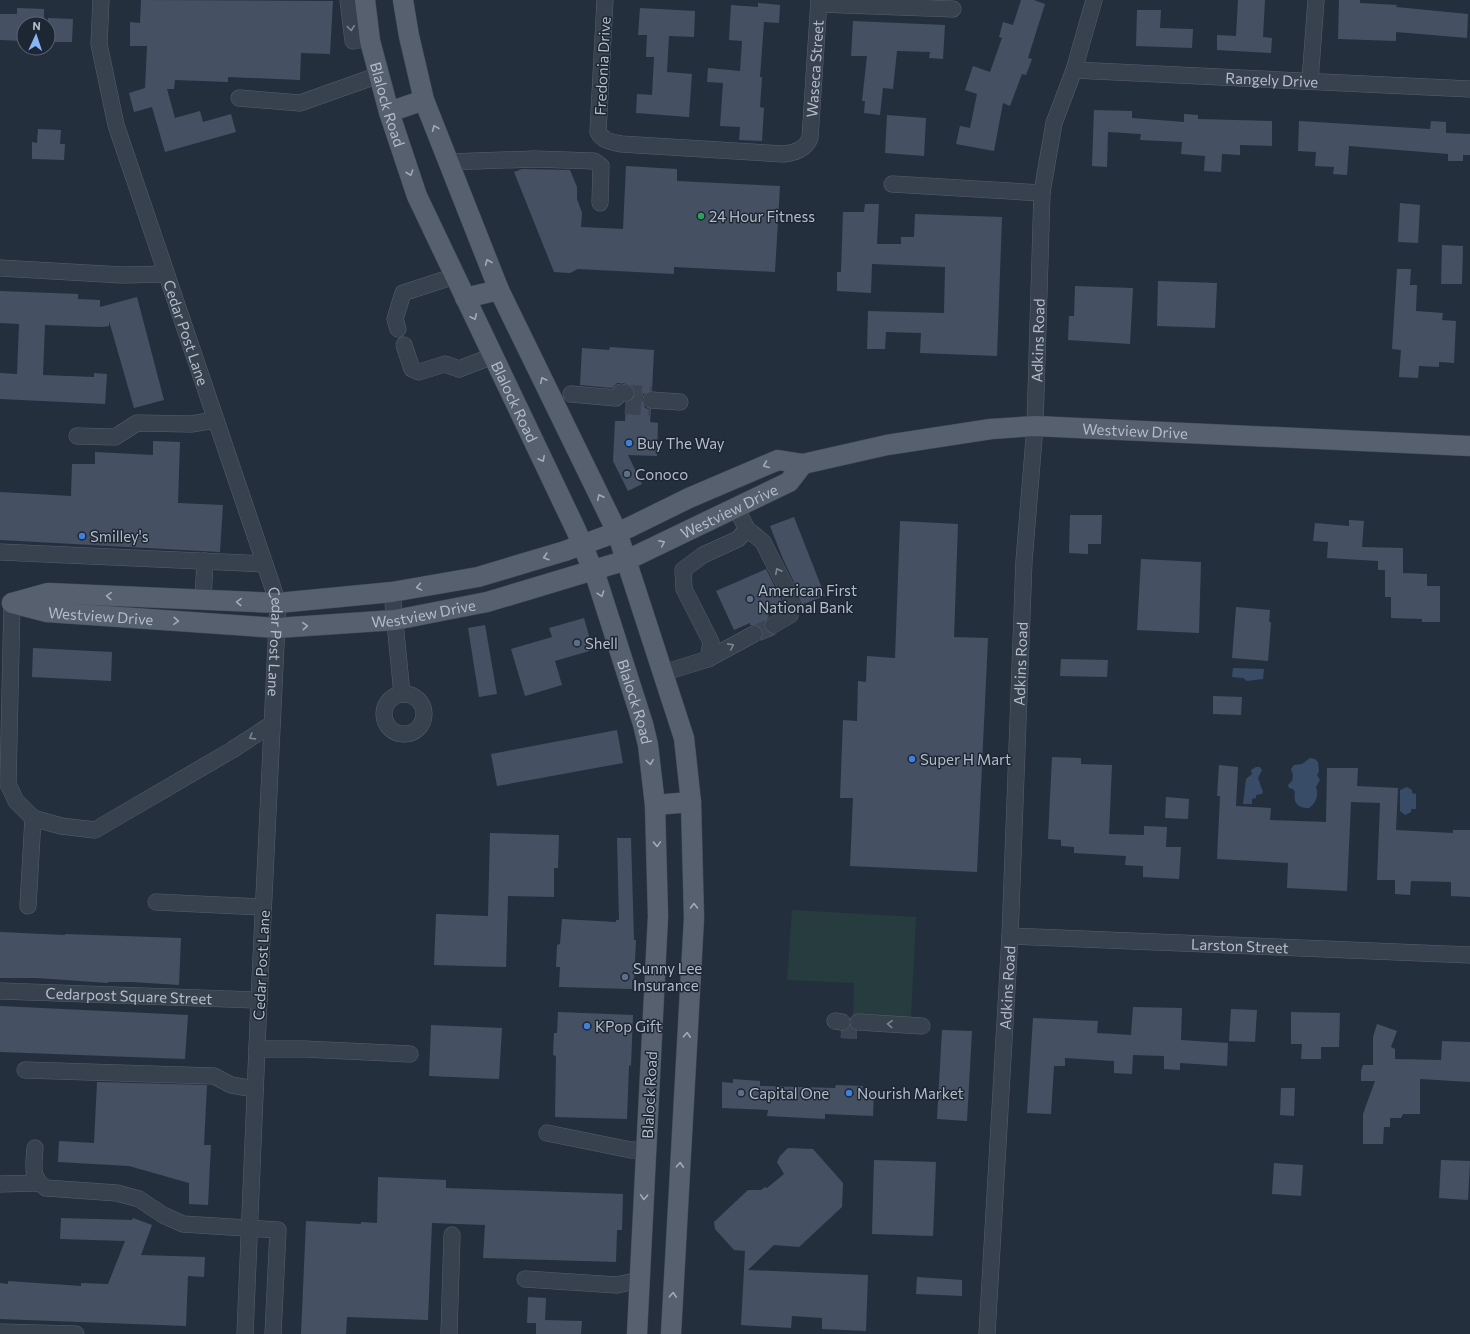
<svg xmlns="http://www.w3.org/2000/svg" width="1470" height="1334" viewBox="0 0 1470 1334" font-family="Commissioner,sans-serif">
  <rect width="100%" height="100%" fill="#242f3e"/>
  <path fill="#263c3f" d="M792,910l124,7 -5,101 -3,1 -55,-3 1,-33 -67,-3z"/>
  <g fill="#394c67">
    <path d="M1233,668l31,1 -1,10 -16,2 -4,-3 -11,-1z"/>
    <path d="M1310,758l5,1 3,3 1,9 -2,4 3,5 -4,7c3,8 0,16 -7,21 -11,0 -16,-5 -14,-16l-2,-3 -4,-1 -1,-3 4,-4 1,-6 -2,-6 3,-4 8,-1z"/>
    <path d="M1256,767h4l2,3 -4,8 5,14 -1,2 -6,1v3l-4,1v5h-9l3,-25 6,-5 -1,-4z"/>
    <path d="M1407,787l5,3v3l4,1v15h-5v3l-6,3 -5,-4v-21z"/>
  </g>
  <g fill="#455162">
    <path d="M141,0l192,1 -3,53 -29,-1 -1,27 -72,-3v5l-53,-2 -1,9h-7l8,29 25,-7 3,11 28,-8 5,18 -71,20 -13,-45 -18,5 -5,-19 16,-5 2,-42h-17v-24l10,1z"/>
    <path d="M1021,0h13l11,4 -17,54 4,1 -6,16 -4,-1 -12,32 -7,-3 -9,48 -38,-7 4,-18 10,2 7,-34 -12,-4 8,-24 17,6 12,-34 -3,-1 4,-15 10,3z"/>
    <path d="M1238,0h27l-2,37 9,1 -1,15 -54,-3v-15l19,1z"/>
    <path d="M1339,0h21v3l37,2 -1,2 72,7 -1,24 -71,-6v9l-58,-2z"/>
    <path d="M758,3l22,2 -1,18 -15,-1 -4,55h2l-2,30 4,1 -2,33 -23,-1 1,-13 -20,-1 3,-43 -16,-1 1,-14 32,3 2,-30 -13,-1 2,-35 27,2z"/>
    <path d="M17,8l27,1v15h-20v17l-24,-1v-26h17z"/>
    <path d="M640,8l55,3 -1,26 -25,-1 -2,36 25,2 -3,43 -53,-4 1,-19 15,1 2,-38h-8l1,-22h-9z"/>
    <path d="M1137,10h24l-1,18 33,1 -1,19 -56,-2z"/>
    <path d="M48,18l25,1 -1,23h-24z"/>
    <path d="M853,21l92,4 -2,34 -14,-1 1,-6 -33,-1 -4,38 -10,-1 -3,27 -16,-2 1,-12h-3l5,-45h-16z"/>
    <path d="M1094,110l38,1v7l52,4v-8l14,1v4l74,2v25l-32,-1v10l-18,-1 -1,18 -17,-1 1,-15 -24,-2 1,-12 -42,-2 1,-6 -33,-2 -1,35 -15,-1z"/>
    <path d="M887,115l39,3 -2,38 -39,-3z"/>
    <path d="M1299,121l131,8 1,-8 15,1v11l24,1v21h-7v6h-15v-7l-99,-8 -2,29 -14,-1 1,-7 -19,-1 1,-14 -18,-1z"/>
    <path d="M38,129l23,1 -1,14h5l-1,16 -32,-1v-17l5,1z"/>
    <path d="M626,166l51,3v12l103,5 -5,86 -101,-5v7l-96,-5 -8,4 -16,-1 -40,-100 8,-3 48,1 7,17v12l5,14 -1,14 42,2z"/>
    <path d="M1400,203l20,2 -2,38 -20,-1z"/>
    <path d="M865,204h14l-2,40h24v-7h13l1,-23 87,3 -5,139 -77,-3 1,-20 -35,-1 -1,17h-18l1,-38 76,2 1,-46 -73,-3 -1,29 -34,-2v-19h4l2,-60h21z"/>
    <path d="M1442,245l21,1 -1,38h-21z"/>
    <path d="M1397,269h14l-1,16h7l-1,26 27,2 -1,7 14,1 -2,42 -15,-1v5l-20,-1 -1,12 -19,-1 2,-27 -9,-1z"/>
    <path d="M1158,281l59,2 -2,45 -58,-2z"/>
    <path d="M1075,286l58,2 -3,56 -62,-4 1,-24h5z"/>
    <path d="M0,291l78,3v5l22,1v7l37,-10 27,103 -30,8 -25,-87v5l-7,1 -57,-2 -2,50 51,2v-4l13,1 -2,30 -105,-5v-26l17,1 2,-50 -19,-1z"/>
    <path d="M610,347l44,3 -2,41 -9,3 -1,6 3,8 6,2 -1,12 8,1 -1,33 -29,-1 14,29 -14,7 -15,-30 2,-40h10l1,-19 7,-3 2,-9 -3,-4 -9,-3h-6l-5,5 -32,-3 2,-37 27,2z"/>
    <path d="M153,441l27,1 -2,61 45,2 -3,47 -220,-12v-48l71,4 1,-32h23v-12l58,3z"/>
    <path d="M1070,515h32l-1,29h-13v10l-19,-1z"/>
    <path d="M794,517l31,79 -24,9 -1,-10 -17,-36 -13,-33z"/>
    <path d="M1349,520l15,1 -2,26 41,1v25l24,1v12h13v36h-18v-3l-31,-1v-21h-6v-27h-7v-9l-51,-3 1,-16 -15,-1 2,-18 34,3z"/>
    <path d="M900,521l58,3 -4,113 34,1 -11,234 -127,-6 3,-68h-13l3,-78 14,1 1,-40 8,1 1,-26 28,2z"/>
    <path d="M1141,559l60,3 -2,71 -62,-3z"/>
    <path d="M766,569l16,32 -1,6 -13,6 1,3 -5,9 4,8 9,1 -17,7 3,-7 -4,-8 -9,-1v-2l-16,7 -18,-39z"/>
    <path d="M1236,607l34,3 -1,12h2l-3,39 -36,-3z"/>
    <path d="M584,618l9,32 -38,11 7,24 -37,11 -14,-47 41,-12 -3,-9z"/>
    <path d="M485,625l12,69 -18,3 -11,-69z"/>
    <path d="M33,648l79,4 -1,29 -79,-4z"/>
    <path d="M1061,659l47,1 -1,17 -47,-1z"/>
    <path d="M1213,696l29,1 -1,18 -28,-1z"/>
    <path d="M617,730l6,33 -126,23 -6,-32z"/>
    <path d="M1052,757l29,1v6l31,1 -3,69 35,1v-9l23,1 -1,20h15l-2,32 -36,-2v-11l-18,-1 1,-9 -52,-3v-6l-13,-1v-6l-13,-1z"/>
    <path d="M1219,765l19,2 -2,39 35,2 -1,12 56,2 1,-54h31l-1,18 41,2 -2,42 57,3v-3h17v67l-19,-1v-14l-40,-1 -1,14 -15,-1v-14h-18l3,-77 -29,-1 -4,89 -60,-3 1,-25 -71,-4 3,-63h-3z"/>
    <path d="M1166,797l23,2 -1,20 -23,-1z"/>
    <path d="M490,833l69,2 -1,33h-4v29l-46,-1 -2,71 -72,-2 2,-51 52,2z"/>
    <path d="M617,838h14l3,102h2l-2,40h-2v9l-73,-2 1,-20h-4l1,-22 3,-1 2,-25 54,3v-2h3z"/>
    <path d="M0,932l65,3v-1l116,4 -2,47 -47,-3h-24v1l-71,-5h-37z"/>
    <path d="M0,1006l188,9 -3,44 -185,-7z"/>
    <path d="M1133,1007l49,1 -1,32 47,3 -1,23 -47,-3v7l-16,-1v-13l-31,-1 -1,19 -18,-1v-12l-49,-3v8h-11l-3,48 -24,-1 6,-95 65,3 -1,12 34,2z"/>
    <path d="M1231,1009l26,1 -2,32 -26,-1z"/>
    <path d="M558,1012l75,3 -2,51 -2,-1 -2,54 -72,-2 1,-61 -3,-1 1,-22h3z"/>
    <path d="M1291,1012l49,1 -1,34h-18v12h-20l1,-15h-11z"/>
    <path d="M1377,1024l20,7 -6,16 4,2v10l46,1 1,-19 28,1v40l-50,-3v35h-17l-2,4h-11v9h-6l-1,17h-20v-30l12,-33h-14v-10l2,-6h10v-28z"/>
    <path d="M431,1025l71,3 -3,51 -70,-3z"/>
    <path d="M850,1027l7,4v8l-16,-1v-7h5z"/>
    <path d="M942,1030l30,1 -5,90 -30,-2z"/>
    <path d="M733,1079l27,2v5l75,2 1,-3 27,1 -1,4h12l-1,26 -48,-2v5l-58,-3 1,-6 -46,-2v-26l11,1z"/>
    <path d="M97,1082l110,3 -3,60h7l-3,60 -19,-1v-21l-60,-17 -71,-4 1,-21 35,2z"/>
    <path d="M1281,1088h14l-1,28 -14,-1z"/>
    <path d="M788,1148l25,1 30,34 -1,24 -43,40 -25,-2 -26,25 120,5 -2,56 -44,-2v-11l-30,-2 -1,12 -50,-3 4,-74 -11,-1 -19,-21 -1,-7 34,-32h13l4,-3 2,1 17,-14 -7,-12 3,-6z"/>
    <path d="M874,1160l62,2 -3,74 -61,-2z"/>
    <path d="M1441,1160l29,1 -2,39 -29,-2z"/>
    <path d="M1274,1163l29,2 -2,31 -29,-2z"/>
    <path d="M378,1177l68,3v8l177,6 -1,36h-5l-1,32 -133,-4 2,-33 -53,-2 -4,97 -81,-3 -1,17h-45l5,-113 55,3v-2l16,1z"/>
    <path d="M61,1218l71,2 1,-2 19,7 -11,30 64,2 -1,20 -16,-1 -2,50 -186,-7v-36l8,1v-3l73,5v-3l27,1 17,-43 -65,-2z"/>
    <path d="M917,1277l45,3v16l-46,-2z"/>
    <path d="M528,1297l18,1 -1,22 37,1 -1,13h-45v-11h-9z"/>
  </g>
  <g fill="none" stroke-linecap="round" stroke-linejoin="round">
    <g stroke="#3a4453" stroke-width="16" stroke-dasharray="16 8" stroke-linecap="butt">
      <path d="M626,393l26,1"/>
      <path d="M625,406l26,2"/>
      <path d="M754,634l19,-9"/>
      <path d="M841,1030l16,1"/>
    </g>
    <defs>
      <g id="minor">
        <path id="s1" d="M101,0l-2,44 17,81 162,478 -19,397 -14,334"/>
        <path d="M350,0h-2l5,41 17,-3"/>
        <path id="s2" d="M605,0l-7,132c5,9 14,10 23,12l163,10c10,-1 22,-5 26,-16l9,-138"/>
        <path d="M819,4l134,5"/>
        <path id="s3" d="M1074,70l396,19"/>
        <path d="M1310,81l6,-81"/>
        <path d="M239,98l61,5 79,-28"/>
        <path d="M448,162l87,-3 59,2 7,5 -1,37"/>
        <path d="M892,184l150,9"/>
        <path d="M0,268l122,7 44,-1"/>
        <path d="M398,329l-3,-10 8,-26 52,-17"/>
        <path d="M404,345l8,24 7,3 26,-8 14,5 34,-13"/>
        <path d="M571,394l45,4 5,-6 5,1"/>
        <path d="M651,400l29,2"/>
        <path d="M77,436l38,1 22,-14 54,1 25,-4"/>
        <path d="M747,529l16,13 29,57 -2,16 -17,10"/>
        <path d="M0,552l265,12"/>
        <path d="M392,592l10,102"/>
        <path d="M203,600l2,-39"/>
        <path d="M12,603l-4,181 8,17 17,17 28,8 34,4 137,-80 40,-26"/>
        <path d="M708,659l46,-25"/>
        <path d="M663,673l45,-14 3,-17 -27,-53 -1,-19 20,-15 35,-16 9,-10 -11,-21"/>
        <circle cx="404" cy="714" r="20"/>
        <path d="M156,902l107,5"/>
        <path d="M28,906l5,-88"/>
        <path id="s4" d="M1010,936l460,19"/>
        <path id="s5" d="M0,991l259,9"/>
        <path d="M835,1021l7,1"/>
        <path d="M858,1022l64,4"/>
        <path d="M257,1049h47l106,5"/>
        <path d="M25,1070l189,6 17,9 24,4"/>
        <path d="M547,1133l84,17h15"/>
        <path d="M35,1148c-1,17 -5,30 11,40l71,5 22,6 24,16 20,9 95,6 -5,104"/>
        <path d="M0,1184l38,-1"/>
        <path d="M525,1279l92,6 22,-5"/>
        <path d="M0,1332l76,2"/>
        <path d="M449,1334l3,-99"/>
        <path id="s6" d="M987,1334l23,-398 14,-375 11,-135 7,-234 12,-69 20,-53 20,-70"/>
      </g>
      <g id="major">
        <path id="s7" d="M365,0l5,41 19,71 28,84 159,334 21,50 46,144 5,21 7,60 3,111 -21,418"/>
        <path d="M403,0l6,36 15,64 75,190 118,242 67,206 7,64 3,116 -23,416"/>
        <path d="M389,112l35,-12"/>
        <path d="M465,298l34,-8"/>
        <path id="s8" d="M12,603l36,-10 230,10 114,-11 86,-15 87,-26 63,-23 61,-30 89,-38 25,4 84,-19 104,-16 44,-3 435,20"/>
        <path id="s9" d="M12,603l35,9 230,16 118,-8 92,-18 140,-42 162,-78 14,-18"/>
        <path d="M655,805l36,-3"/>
      </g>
    </defs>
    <use href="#minor" stroke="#565f6c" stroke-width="17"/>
    <use href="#major" stroke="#414a57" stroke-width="21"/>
    <use href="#minor" stroke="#38414e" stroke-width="16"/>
    <use href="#major" stroke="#56606e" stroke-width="20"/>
  </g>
  <defs><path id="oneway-chevron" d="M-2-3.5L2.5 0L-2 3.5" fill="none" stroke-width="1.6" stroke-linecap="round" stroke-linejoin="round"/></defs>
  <g stroke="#7c8592">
    <use href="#oneway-chevron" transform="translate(351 28) rotate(83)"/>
    <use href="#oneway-chevron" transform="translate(778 571) rotate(-117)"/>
    <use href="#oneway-chevron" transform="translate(731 646) rotate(-28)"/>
    <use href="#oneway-chevron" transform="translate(252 737) rotate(148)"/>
    <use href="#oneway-chevron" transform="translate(890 1024) rotate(-177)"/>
  </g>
  <g stroke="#a1aab7">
    <use href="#oneway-chevron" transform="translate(435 128) rotate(-112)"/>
    <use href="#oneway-chevron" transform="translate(410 173) rotate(71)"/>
    <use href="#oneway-chevron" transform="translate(488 262) rotate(-112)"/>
    <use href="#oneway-chevron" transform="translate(474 317) rotate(65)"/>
    <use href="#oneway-chevron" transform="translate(543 380) rotate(-116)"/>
    <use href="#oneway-chevron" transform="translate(542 459) rotate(64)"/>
    <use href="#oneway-chevron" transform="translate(766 465) rotate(157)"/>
    <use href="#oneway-chevron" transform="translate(600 497) rotate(-116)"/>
    <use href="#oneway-chevron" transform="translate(662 543) rotate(-26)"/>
    <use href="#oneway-chevron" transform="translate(546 557) rotate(163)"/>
    <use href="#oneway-chevron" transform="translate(419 587) rotate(170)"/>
    <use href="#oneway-chevron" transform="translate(601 594) rotate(72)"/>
    <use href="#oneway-chevron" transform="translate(109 596) rotate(-177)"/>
    <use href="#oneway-chevron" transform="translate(239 602) rotate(-178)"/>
    <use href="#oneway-chevron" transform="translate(176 621) rotate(4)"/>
    <use href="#oneway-chevron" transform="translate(305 626) rotate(-4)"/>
    <use href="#oneway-chevron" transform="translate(650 762) rotate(83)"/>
    <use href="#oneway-chevron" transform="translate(657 844) rotate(88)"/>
    <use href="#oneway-chevron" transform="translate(694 906) rotate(-90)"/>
    <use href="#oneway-chevron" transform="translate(687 1035) rotate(-87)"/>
    <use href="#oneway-chevron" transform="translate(680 1165) rotate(-87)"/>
    <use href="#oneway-chevron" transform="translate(644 1197) rotate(93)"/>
    <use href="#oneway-chevron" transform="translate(673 1295) rotate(-87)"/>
  </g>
  <circle fill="#2e9e5b" stroke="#1d2633" stroke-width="1.5" cx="701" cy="216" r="4"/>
  <g fill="#3f7fe0" stroke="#1d2633" stroke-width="1.5">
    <circle cx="629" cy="443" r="4"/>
    <circle cx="82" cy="536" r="4"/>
    <circle cx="912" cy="759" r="4"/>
    <circle cx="587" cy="1026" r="4"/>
    <circle cx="849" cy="1093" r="4"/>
  </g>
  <g fill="#5c6f8a" stroke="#1d2633" stroke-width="1.5">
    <circle cx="627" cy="474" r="4"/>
    <circle cx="750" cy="599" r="4"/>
    <circle cx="577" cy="643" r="4"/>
    <circle cx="625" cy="977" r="4"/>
    <circle cx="741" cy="1093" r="4"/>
  </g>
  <g text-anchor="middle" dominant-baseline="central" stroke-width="3" stroke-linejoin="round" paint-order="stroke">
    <g font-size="15" fill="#b4bcc9" stroke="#1d2633">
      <text transform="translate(602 66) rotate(-87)">Fredonia Drive</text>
      <text stroke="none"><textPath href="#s2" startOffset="424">Waseca Street</textPath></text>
      <text stroke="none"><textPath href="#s3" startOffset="198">Rangely Drive</textPath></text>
      <text stroke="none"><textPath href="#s7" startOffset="107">Blalock Road</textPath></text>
      <text stroke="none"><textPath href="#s1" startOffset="346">Cedar Post Lane</textPath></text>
      <text stroke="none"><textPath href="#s6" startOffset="995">Adkins Road</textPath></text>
      <text stroke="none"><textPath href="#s7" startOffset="431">Blalock Road</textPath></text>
      <text stroke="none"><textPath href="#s8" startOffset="1153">Westview Drive</textPath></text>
      <text stroke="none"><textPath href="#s9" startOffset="738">Westview Drive</textPath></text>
      <text stroke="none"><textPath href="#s9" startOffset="414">Westview Drive</textPath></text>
      <text stroke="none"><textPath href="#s9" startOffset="90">Westview Drive</textPath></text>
      <text stroke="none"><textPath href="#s1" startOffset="670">Cedar Post Lane</textPath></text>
      <text stroke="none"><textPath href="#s6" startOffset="671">Adkins Road</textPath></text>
      <text stroke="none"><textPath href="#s7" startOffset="755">Blalock Road</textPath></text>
      <text stroke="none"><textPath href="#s4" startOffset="230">Larston Street</textPath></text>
      <text transform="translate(261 965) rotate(-87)">Cedar Post Lane</text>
      <text stroke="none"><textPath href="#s6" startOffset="347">Adkins Road</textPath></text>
      <text stroke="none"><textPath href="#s5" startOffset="129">Cedarpost Square Street</textPath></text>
      <text transform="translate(649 1095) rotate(-87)">Blalock Road</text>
    </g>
    <g font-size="15" fill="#b4bcc9" stroke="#1d2633" text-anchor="start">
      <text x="709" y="216">24 Hour Fitness</text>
      <text x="637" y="443">Buy The Way</text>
      <text x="635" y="474">Conoco</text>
      <text x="90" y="536">Smilley's</text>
      <text x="758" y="590">American First<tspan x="758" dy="17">National Bank</tspan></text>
      <text x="585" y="643">Shell</text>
      <text x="920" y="759">Super H Mart</text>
      <text x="633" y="968">Sunny Lee<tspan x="633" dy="17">Insurance</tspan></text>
      <text x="595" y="1026">KPop Gift</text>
      <text x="749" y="1093">Capital One</text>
      <text x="857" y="1093">Nourish Market</text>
    </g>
  </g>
  <g transform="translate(36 36) rotate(3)"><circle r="19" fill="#1d2633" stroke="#59626f"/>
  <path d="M0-3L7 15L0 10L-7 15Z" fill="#8ab4f8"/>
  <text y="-6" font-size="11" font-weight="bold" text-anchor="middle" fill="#b4bcc9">N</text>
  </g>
</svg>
